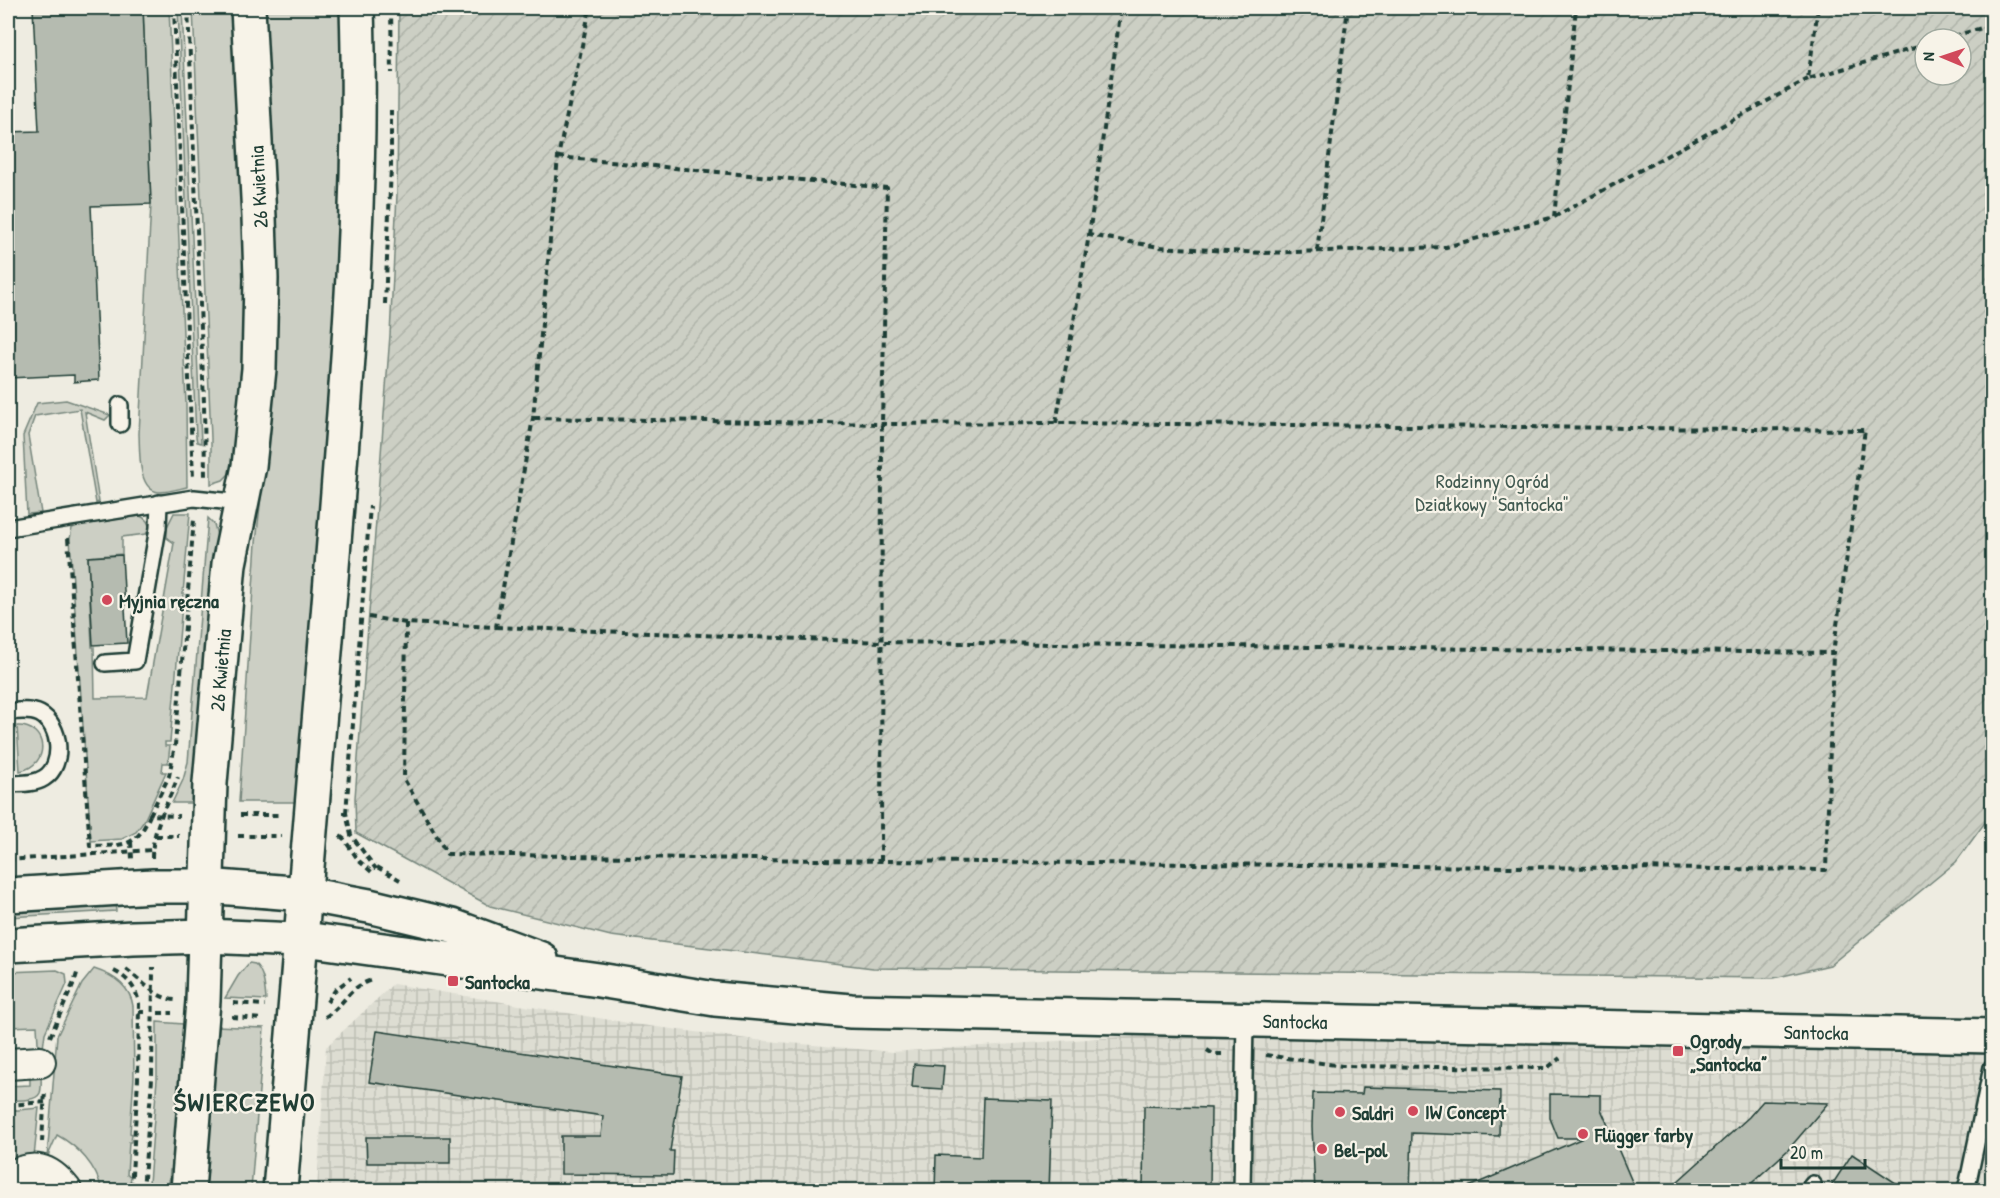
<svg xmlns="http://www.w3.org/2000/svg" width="2000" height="1198" viewBox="0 0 2000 1198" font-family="'Patrick Hand',sans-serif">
  <defs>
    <pattern id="industrial-grid" width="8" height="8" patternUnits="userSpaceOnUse" patternTransform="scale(1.5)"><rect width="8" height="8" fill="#ddddd2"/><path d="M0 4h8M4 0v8" fill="none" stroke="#bdbfb5"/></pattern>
    <pattern id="garden-furrows" width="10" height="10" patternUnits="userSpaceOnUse" patternTransform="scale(1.5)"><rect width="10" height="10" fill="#cccfc4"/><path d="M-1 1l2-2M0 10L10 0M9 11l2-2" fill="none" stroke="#afb3a9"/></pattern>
  </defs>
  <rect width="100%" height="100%" fill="#eeece1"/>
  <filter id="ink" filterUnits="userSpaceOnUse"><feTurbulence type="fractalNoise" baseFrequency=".0167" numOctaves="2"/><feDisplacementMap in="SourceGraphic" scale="12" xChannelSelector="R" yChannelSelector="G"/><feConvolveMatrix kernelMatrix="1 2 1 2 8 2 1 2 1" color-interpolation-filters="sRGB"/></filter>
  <g filter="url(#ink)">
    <path fill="url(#industrial-grid)" d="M393,984l241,40 122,16 136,12 332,-22 768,13v147h-1675l9,-143z"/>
    <g fill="#cccfc4" stroke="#76867c" stroke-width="1.5">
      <path d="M143,8h26l17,396 1,83c-9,2 -19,5 -28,5 -22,-2 -19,-42 -20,-58l12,-230z"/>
      <path d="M178,8h4l19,435 -4,-1 -1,-5z"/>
      <path d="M193,8h39l14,267 -2,98 -11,97 -10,10 -12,4v-46z"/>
      <path d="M262,8h79l1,142 -6,158 -36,470 -4,24h-57l17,-259 10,-94z"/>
      <path d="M66,400l44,15 -5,5 -20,-8 14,90 -3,1 -16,-94 -45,7 -7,19 13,78 -14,1 -4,-78 14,-33z"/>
      <path d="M174,513h16l-20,229h-5v4h5l-2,17h-5l-1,9h4l-22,49 -8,11 -14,7 -31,2 -21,-302 2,-11 11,-4 57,-8c6,2 8,6 10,12l-4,6 -24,3v17l-34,3 4,90h2l1,51 52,-1 27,-154 -7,-5v-11z"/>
      <path d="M208,518l6,6 4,15 -26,264h-20l11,-23 5,-18z"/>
      <path d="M17,726c31,-1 34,39 3,45z"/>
      <path d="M115,903l1,8 -108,6v-8z"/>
      <path d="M249,963l6,1c9,8 10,24 11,36l-41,-2 13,-22z"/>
      <path d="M94,969c19,6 36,16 39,37l1,71 -4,56 2,1 -1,8h-2l-2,33 4,1 -1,8 -4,1v5h-24c-6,-24 -23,-43 -45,-55l-10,23 10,-122 25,-52z"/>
      <path d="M57,970l9,4 1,10 -22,49 -2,15 -5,-5 -1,-17 -29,1v-55z"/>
      <path d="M157,1022l26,2 1,8 -11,138h-3l-1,14 -20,-1 8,-104z"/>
      <path d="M216,1026l48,2 -13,162h-49z"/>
      <path d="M41,1073c0,5 1,15 -1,20 -4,9 -24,7 -32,7v-14l22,-1v-11z"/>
      <path d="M39,1108l-5,49 -21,5 -5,-2 4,-39 -4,-1v-9z"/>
    </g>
    <path fill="url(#garden-furrows)" stroke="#76867c" stroke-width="1.5" fill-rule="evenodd" d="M399,8h1593v805l-36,49 -126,103 -56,13 -901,-10 -262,-32 -121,-30 -134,-73 -1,-35 35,-463 7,-140zM1925,39h36v36h-36z"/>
    <g fill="#b5bbb0" stroke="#1f3d34" stroke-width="1.5">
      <path d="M33,8h110l8,196 -60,2 8,174 -25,2v-7l-66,3v-246l31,-1z"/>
      <path d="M122,555l5,88 -34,2 -5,-88z"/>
      <path d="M377,1031l305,45 -12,75h4l-1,24 -112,-1v-38h40l2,-20 -234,-34z"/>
      <path d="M914,1064l30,2 -2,23 -30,-2z"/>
      <path d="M1363,1087l137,4 -1,45 -87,-3 -2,58h-95l-3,-64 1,-34 49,1z"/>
      <path d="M1550,1094l51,1v14l35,82h-177l124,-53h-25l-8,-20z"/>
      <path d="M983,1098l69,3 -3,90h-114l1,-36 45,2z"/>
      <path d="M1763,1101l65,2 -40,47 -45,41h-76l82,-74z"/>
      <path d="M1144,1106l67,2 -1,83h-67z"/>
      <path d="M366,1137h84v26h-83z"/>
      <path d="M1852,1154l56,37h-80z"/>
    </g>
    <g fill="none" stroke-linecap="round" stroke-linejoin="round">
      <defs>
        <g id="service">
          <path d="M120,424v-19"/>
          <path d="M8,528l186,-30 48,5"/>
          <path d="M105,663l30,-2 23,-133 1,-25"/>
          <path d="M8,712c10,-1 22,-3 32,2 21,11 25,51 4,64 -11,7 -24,5 -36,6"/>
          <path d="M1242,1190l3,-170"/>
          <path d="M1808,1190l5,-6"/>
          <path d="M1965,1190l3,-8 24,-115"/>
        </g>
        <g id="minor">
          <path d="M8,1064l32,-2"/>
          <path d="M8,1178c25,-14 40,-11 58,12"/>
        </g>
        <g id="tertiary">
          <path d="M8,895l145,-9h53l99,8 64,12 83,20 89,33"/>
          <path d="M8,945l125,-7 73,-2 113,5 280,39 116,19 136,12 1141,25"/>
          <path d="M188,1190l15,-189 7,-218 16,-186 3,-33 20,-98 10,-97 2,-90 -2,-62 -11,-209"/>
          <path d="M280,1190c17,-207 35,-415 52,-623 15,-186 31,-373 25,-559"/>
        </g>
      </defs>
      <use href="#service" stroke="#1f3d34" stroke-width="20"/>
      <use href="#minor" stroke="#1f3d34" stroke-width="34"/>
      <use href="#tertiary" stroke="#1f3d34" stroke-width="38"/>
      <g stroke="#1f3d34" stroke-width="4" stroke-dasharray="6 4.5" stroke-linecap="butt">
        <path d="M174,8l19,470"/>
        <path d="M188,8l16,395 1,74"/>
        <path d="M391,8l1,65"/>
        <path d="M1818,8l-10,71 117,-34"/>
        <path d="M1944,39l48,-14"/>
        <path d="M558,157l329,31 -5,236 -1,437"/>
        <path d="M1554,217l22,-209"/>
        <path d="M1089,235l32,-227"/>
        <path d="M1317,251l31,-243"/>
        <path d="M385,304l6,-137v-57"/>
        <path d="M1056,423l33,-188 70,12 104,6 183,-6 108,-30 254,-138"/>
        <path d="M68,538l22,308c33,-1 46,3 60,-31l29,1"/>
        <path d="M369,617l37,6 90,4 37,-209 25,-261 32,-149"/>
        <path d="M406,623l-2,156 43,75 434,7 945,9 7,-217"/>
        <path d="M496,627l386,15 951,11 32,-223 -809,-7 -174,1 -349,-6"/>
        <path d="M343,813h3l5,22 25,34"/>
        <path d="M346,813l24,-307"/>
        <path d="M150,815l19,-39 6,-31 19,-226"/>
        <path d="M240,815h41"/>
        <path d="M156,836h23"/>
        <path d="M238,836h43"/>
        <path d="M340,836l4,3 15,22 15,13"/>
        <path d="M131,842l1,17"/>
        <path d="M152,858c0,-30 16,-55 26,-81"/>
        <path d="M8,860l144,-10"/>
        <path d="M377,867l23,13"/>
        <path d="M126,969c16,12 29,29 49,31"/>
        <path d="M114,971c14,7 22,17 25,32l-1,76 -7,111"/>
        <path d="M327,1002l9,-13 15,-11"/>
        <path d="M233,1003l32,2"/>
        <path d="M139,1012h8"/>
        <path d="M158,1013h14"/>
        <path d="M232,1017l31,2"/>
        <path d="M325,1017c20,-12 23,-30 47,-37"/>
        <path d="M50,1037l25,-57 3,-10"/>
        <path d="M1207,1050l6,4h9"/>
        <path d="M1266,1055l76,11 205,2 13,-10"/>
        <path d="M8,1105l37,-3"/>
        <path d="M42,1142l3,-52"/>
        <path d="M143,1190l9,-111 1,-112"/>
      </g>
      <use href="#service" stroke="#f7f3e8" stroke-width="15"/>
      <use href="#minor" stroke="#f7f3e8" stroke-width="30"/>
      <use href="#tertiary" stroke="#f7f3e8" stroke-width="33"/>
    </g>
  </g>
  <g fill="#d1495b" stroke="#f7f3e8" stroke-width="2">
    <circle cx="107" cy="600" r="6"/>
    <rect x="447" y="975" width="12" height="12" rx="3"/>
    <rect x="1672" y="1045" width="12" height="12" rx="3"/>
    <circle cx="1413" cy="1111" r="6"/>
    <circle cx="1340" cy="1112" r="6"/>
    <circle cx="1583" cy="1134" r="6"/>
    <circle cx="1322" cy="1149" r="6"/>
  </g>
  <g text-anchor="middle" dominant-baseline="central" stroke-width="4.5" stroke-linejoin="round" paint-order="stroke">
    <g font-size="20" fill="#1f3d34" stroke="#f7f3e8">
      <text transform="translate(258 187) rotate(-93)">26 Kwietnia</text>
      <text transform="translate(220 670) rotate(-85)">26 Kwietnia</text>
      <text transform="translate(1295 1021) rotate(1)">Santocka</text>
      <text transform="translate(1816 1032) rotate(1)">Santocka</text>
    </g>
    <g font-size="20" fill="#425a51" stroke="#f7f3e8">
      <text x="1492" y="480">Rodzinny Ogród<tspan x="1492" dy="23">Działkowy "Santocka"</tspan></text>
    </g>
    <g font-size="20" font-weight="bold" fill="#1f3d34" stroke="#f7f3e8" text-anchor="start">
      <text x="119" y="600">Myjnia ręczna</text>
      <text x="465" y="981">Santocka</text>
      <text x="1690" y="1040">Ogrody<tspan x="1690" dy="23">„Santocka”</tspan></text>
      <text x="1425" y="1111">IW Concept</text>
      <text x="1352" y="1112">Saldri</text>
      <text x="1595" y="1134">Flügger farby</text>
      <text x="1334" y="1149">Bel-pol</text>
    </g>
    <g font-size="26" font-weight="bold" letter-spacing="1.5" fill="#1f3d34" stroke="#f7f3e8">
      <text x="245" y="1101">ŚWIERCZEWO</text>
    </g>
  </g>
  <rect width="2000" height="1198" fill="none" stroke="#f7f3e8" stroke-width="30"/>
  <rect x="15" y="15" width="1970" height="1168" fill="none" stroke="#1f3d34" stroke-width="2" filter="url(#ink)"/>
  <g transform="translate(1943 57) rotate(272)"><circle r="28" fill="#f7f3e8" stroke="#a1aaa0" stroke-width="1.5"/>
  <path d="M0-4.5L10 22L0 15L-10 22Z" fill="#d1495b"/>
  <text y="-9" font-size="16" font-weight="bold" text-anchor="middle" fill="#1f3d34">N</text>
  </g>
  <path d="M1781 1159v9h84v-9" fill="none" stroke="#1f3d34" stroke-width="3"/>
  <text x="1790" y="1159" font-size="18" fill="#1f3d34" stroke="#f7f3e8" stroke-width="4.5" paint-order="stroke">20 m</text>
</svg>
